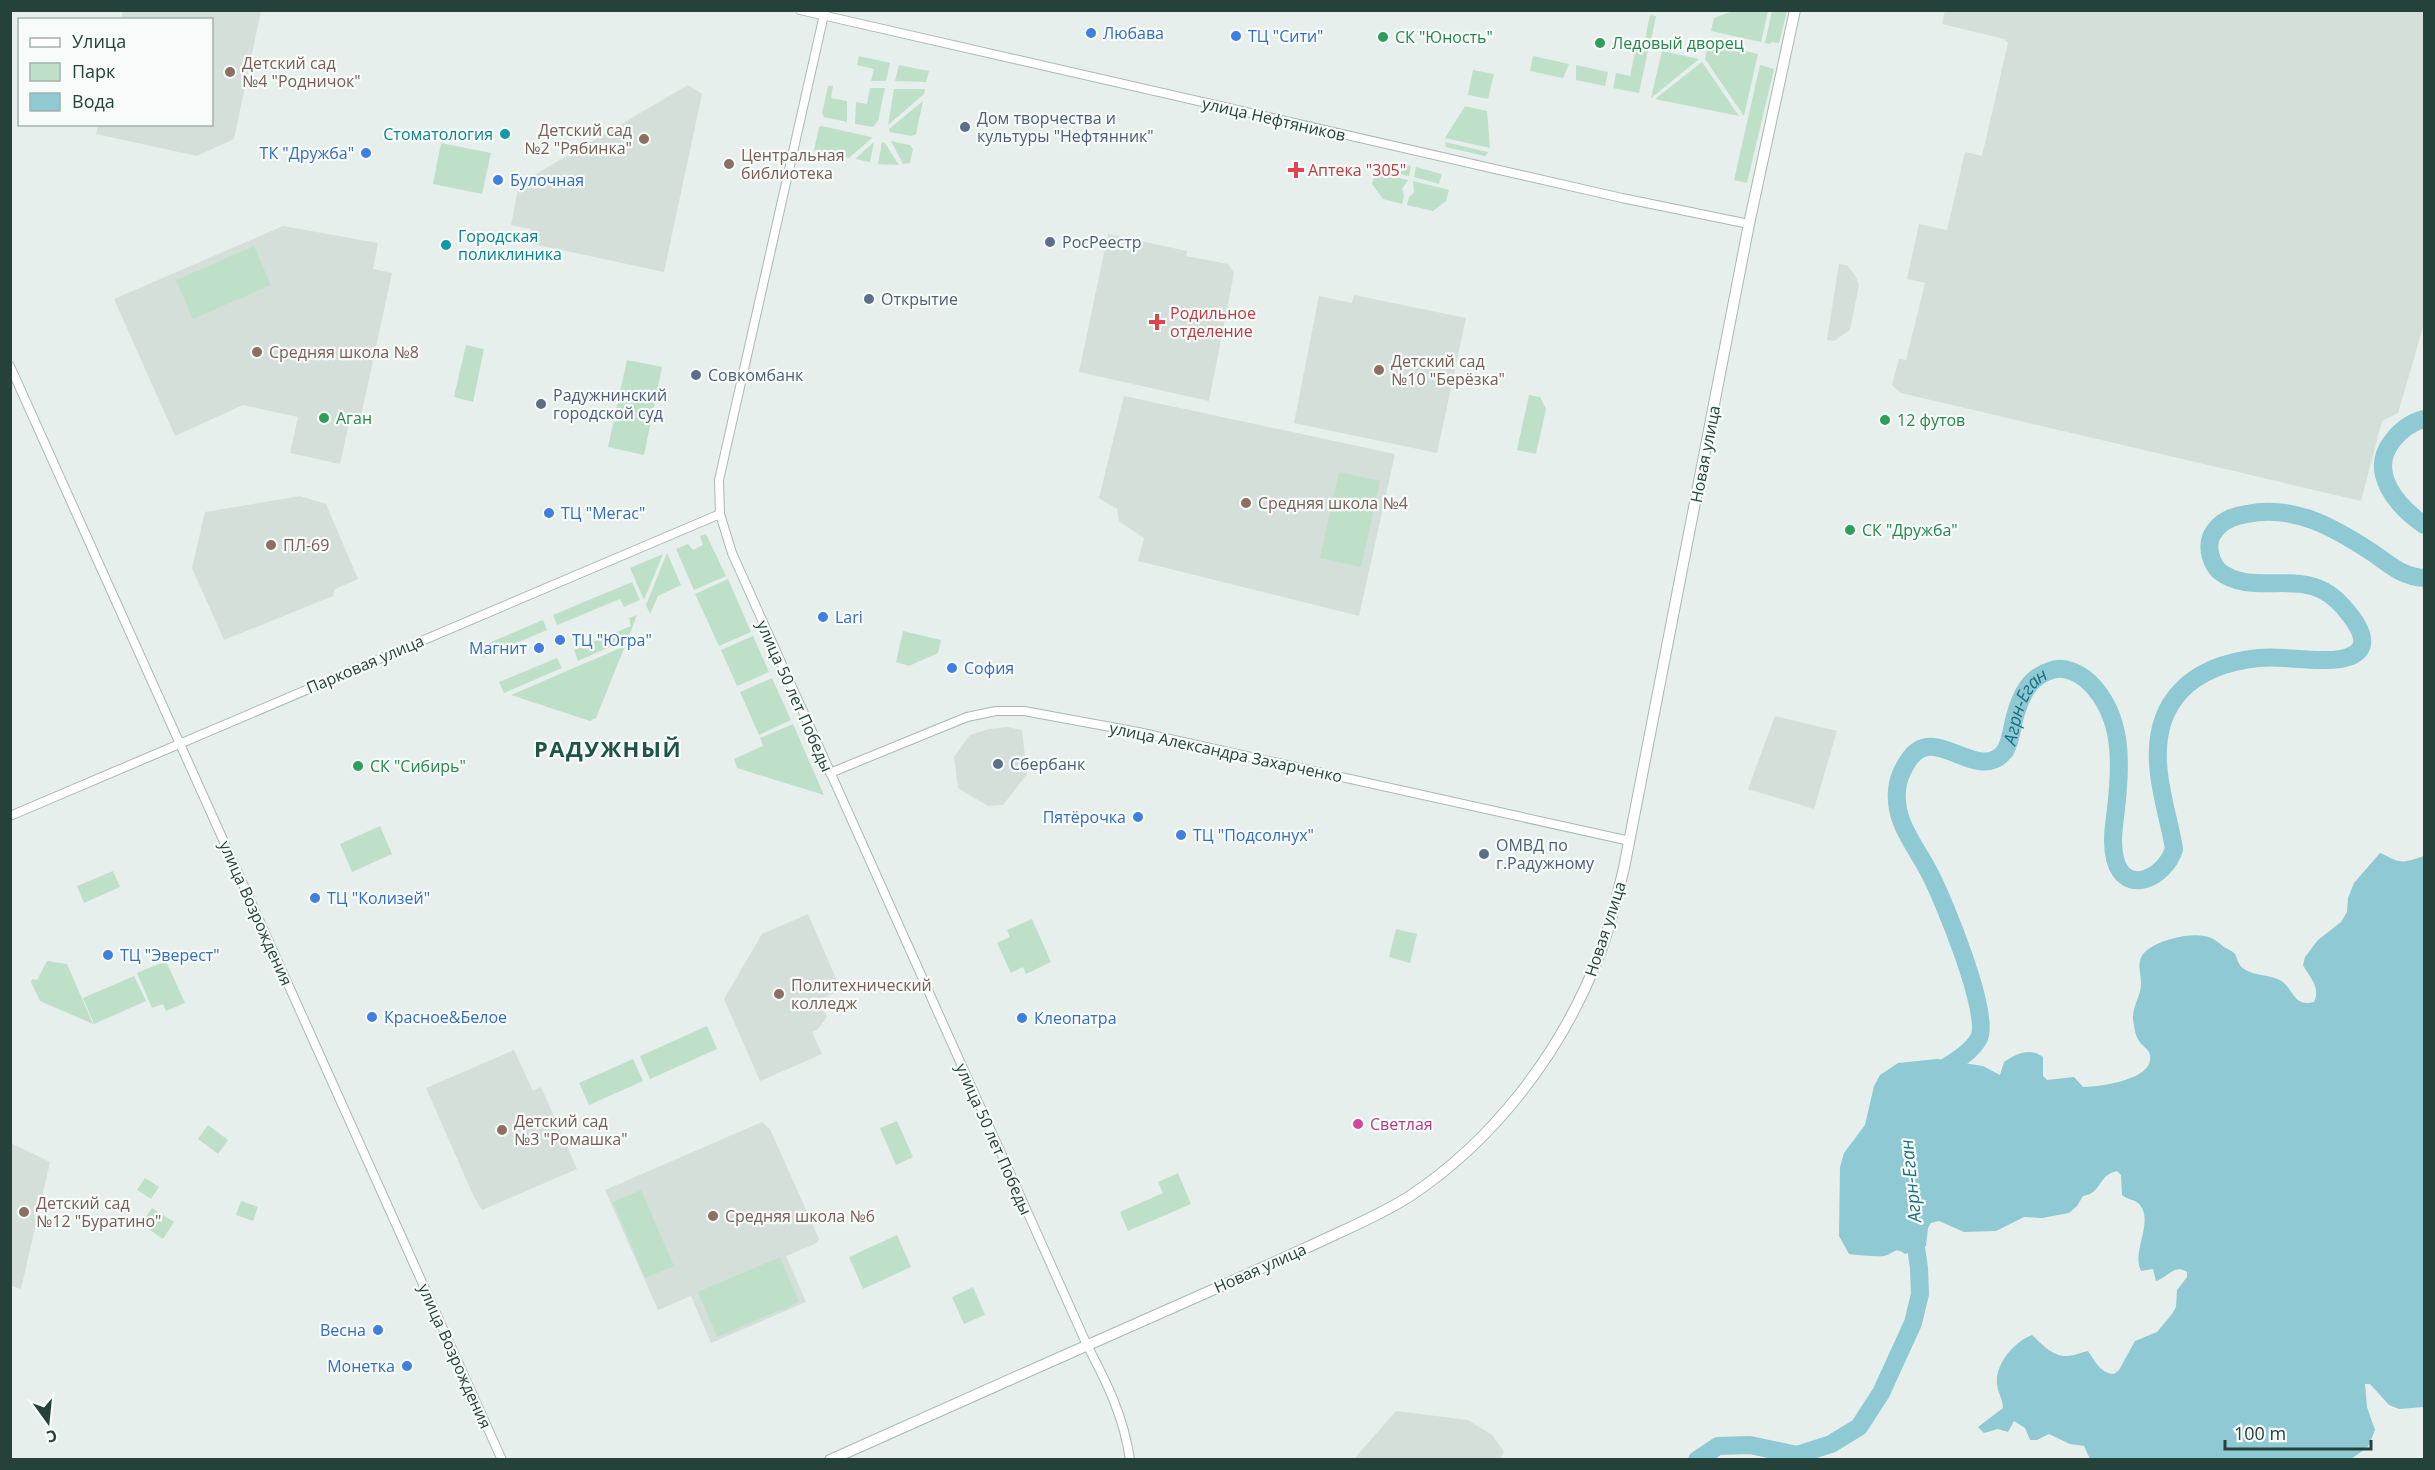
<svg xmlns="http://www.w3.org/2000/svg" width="2435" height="1470" viewBox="0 0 2435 1470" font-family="'Open Sans',sans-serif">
  <rect width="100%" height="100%" fill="#e6efeb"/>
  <g fill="#d4dfda">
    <path d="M123,11h138l-27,128 -37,17 -101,-22 2,-9 114,-1v-104l-91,-1z"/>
    <path d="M1945,11h479v313l-26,89 -16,8 -21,80 -460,-108 -9,-8 7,-26 7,1 19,-77 -18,-4 12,-55 28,6 18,-78 17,4 26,-113 -4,-4 -62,-15z"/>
    <path d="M688,85l14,9 -38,178 -135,-29 2,-14 -20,-4 8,-41z"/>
    <path d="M283,226l95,17 -5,26 19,4 -31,143 -10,-2 -11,50 -50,-11 8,-36 -55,-12 -68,31 -61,-137z"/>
    <path d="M1108,234l79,17 -1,5 42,8 6,9 -25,128 -130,-29z"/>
    <path d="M1839,264l8,1 9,12 3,8 -9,45 -16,11 -7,-1z"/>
    <path d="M1354,295l112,23 -29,135 -143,-30 25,-127 33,7z"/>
    <path d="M1124,396l271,58 -36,162 -221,-55 6,-23 -25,-17 -2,-12 -18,-11z"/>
    <path d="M300,496l26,8 32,75 -23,10 -2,7 -109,44 -32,-72 13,-56z"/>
    <path d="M1775,716l62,15 -23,78 -66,-20z"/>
    <path d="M1008,727l14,3 5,44 -24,31 -15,1 -30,-18 -4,-31 16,-22 19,-6z"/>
    <path d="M808,914l33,76 -22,10 8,17 -9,12 -6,3 10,22 -62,27 -36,-82 38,-65z"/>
    <path d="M514,1050l19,41 8,-4 36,82 -95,41 -8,-13 -48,-109z"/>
    <path d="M762,1122l8,7 49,110 -2,4 -31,13 20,46 -95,41 -20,-47 -33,14 -53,-120z"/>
    <path d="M11,1143l39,19 -29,127 -10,-3z"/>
    <path d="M1396,1411l72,9 24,15 12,17 -5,8 -145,-1z"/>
  </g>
  <g fill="#bfe0c8">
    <path d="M1733,11h35l-7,31 -50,-11 3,-13z"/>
    <path d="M1772,11h15l-8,32 -7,-1 -2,2 -5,-1z"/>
    <path d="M1650,15l6,1 -5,24 -6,-1z"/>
    <path d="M1708,43l50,11 -14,62 -39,-57z"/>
    <path d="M1636,48l12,2 -9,43 -26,-5 3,-15 14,3z"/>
    <path d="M1662,51l37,8 -48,39z"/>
    <path d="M859,56l31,7 -4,18h-15l3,-12 -17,-4z"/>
    <path d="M1533,56l36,8 -6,14 -33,-7z"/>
    <path d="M1702,62l37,54 -84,-17z"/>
    <path d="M899,65l30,6 -3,11 -31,-1z"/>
    <path d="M1576,65l32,7 -3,14 -29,-6z"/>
    <path d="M1760,65l14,4 -27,114 -13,-3z"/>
    <path d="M1473,70l21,4 -6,25 -20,-4z"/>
    <path d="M828,86h5l-2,12 16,3v21l-23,-5 -2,-4z"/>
    <path d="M870,88h15l-7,33 -5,6 -18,-3 1,-22 11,2z"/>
    <path d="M894,89h31l-1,5 -36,31z"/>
    <path d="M923,101l-7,33 -4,2 -22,-4 -1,-3z"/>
    <path d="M1465,106l22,5 3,37 -45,-10z"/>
    <path d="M822,126l49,11 1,1 -23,20 -35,-8 5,-23z"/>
    <path d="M891,141l19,4 3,4 -3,14 -7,1z"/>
    <path d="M874,142l-4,20 -15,-3z"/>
    <path d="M882,142l3,1 14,22 -21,-1z"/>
    <path d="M1445,142l43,10v1l-3,3 -39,-9z"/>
    <path d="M441,143l50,10 -9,41 -49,-10z"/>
    <path d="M1391,162l20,4 -2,10 -20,-4z"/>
    <path d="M1416,167l26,7 -3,10 -25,-7z"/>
    <path d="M1375,172l33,8 -6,9 2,7 -2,8 -19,-5 -11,-15z"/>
    <path d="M1413,181l36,9 -3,11 -13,10 -26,-6 2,-8 5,-5z"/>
    <path d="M254,246l17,39 -78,34 -17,-39z"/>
    <path d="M466,345l18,4 -11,53 -19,-5z"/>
    <path d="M627,360l35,7 -18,88 -36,-8z"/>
    <path d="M1529,395l11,2 6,12 -10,45 -19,-4z"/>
    <path d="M1339,472l41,9 -19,86 -41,-9z"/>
    <path d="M706,534l20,42 -32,14 -18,-41 12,-5 5,6 10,-5 -3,-9z"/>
    <path d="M667,553l14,32 -23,11 -8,18 -4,-9z"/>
    <path d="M663,554l-19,46 -14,-32z"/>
    <path d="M728,579l23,53 -32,14 -24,-52z"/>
    <path d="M632,582l8,18 -16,7 -4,-8 -63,26 -4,-10z"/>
    <path d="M637,615l-9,24 -50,22 -4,-11 57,-24 -2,-8z"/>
    <path d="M543,620l4,10 -64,27 -4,-10z"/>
    <path d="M903,631l38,9 -3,13 -29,13 -13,-4z"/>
    <path d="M753,636l16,36 -32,14 -16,-36z"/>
    <path d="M625,646l-29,72 -6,3 -79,-26z"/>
    <path d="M557,658l5,10 -58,25 -5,-11z"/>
    <path d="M772,678l19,42 -32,15 -19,-43z"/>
    <path d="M793,724l31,71 -87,-27 -3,-9 29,-13 -3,-8z"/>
    <path d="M380,826l12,28 -40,18 -12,-28z"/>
    <path d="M113,871l7,16 -36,16 -7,-17z"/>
    <path d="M1032,919l19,43 -25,12 -3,-7 -12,6 -14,-30 13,-6 -3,-7z"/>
    <path d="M1396,929l21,5 -7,29 -21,-6z"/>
    <path d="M47,961l20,3 26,60 -53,-23 -9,-19 1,-3 5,1z"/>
    <path d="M166,961l19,42 -19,8 -3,-7 -11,4 -15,-35z"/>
    <path d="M134,976l12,25 -52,23 -11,-26z"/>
    <path d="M707,1026l10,23 -67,30 -10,-23z"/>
    <path d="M633,1059l10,22 -54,24 -10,-22z"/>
    <path d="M897,1121l16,36 -17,8 -16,-37z"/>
    <path d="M208,1125l20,15 -10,14 -20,-15z"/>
    <path d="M1178,1173l13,31 -63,27 -8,-19 43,-19 -5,-11z"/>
    <path d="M145,1178l14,9 -8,12 -14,-9z"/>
    <path d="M641,1190l33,76 -29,12 -32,-76z"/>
    <path d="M241,1201l17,6 -5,14 -17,-6z"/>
    <path d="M152,1208l22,14 -11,17 -22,-15z"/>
    <path d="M897,1235l14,32 -48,22 -14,-32z"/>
    <path d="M780,1257l19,45 -82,35 -19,-45z"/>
    <path d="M973,1287l12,28 -21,9 -12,-27z"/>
  </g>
  <path fill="#8ec9d4" d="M2380,853c7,2 12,7 19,8 8,2 18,-3 25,-5v551l-25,2 -10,-4 -19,-21h-5l2,23 8,23 -7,17 -17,12h-261l-6,-13 -14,-2 -21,-10 -12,6h-7l-5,-12 -11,-7 -6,11 -10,-3 -14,4 -6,-6 25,-19c0,-8 -5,-15 -6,-24 -2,-20 17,-42 35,-49 12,11 23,25 42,20 5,-1 8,-3 14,-4 7,10 12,22 26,23l5,-4 16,-29 22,-9 15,-18 4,-7 1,-17 10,-13v-5c-12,-9 -20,6 -31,9l-3,-12 -12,2c-10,-20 14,-50 -2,-67 -4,-5 -12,-4 -17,-9l-1,-20 -4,-4c-16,4 -15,14 -24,21 -2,2 -6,3 -10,4l-6,10 -8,7 -27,5 -18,-1 -28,14 -32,1 -25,-11 -8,2 -3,5 -2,18 -21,8c-11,-8 -11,0 -21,2 -4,1 -29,-1 -35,-2l-10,-18 1,-69 4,-14 21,-28 9,-39 6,-11 18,-12 39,-4 46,7 17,9 4,-13c12,-8 26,-15 39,-5v19l4,4 27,-3 9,10c16,0 72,-7 67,-32 -1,-6 -8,-9 -11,-14 -4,-6 -5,-15 -6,-22 -1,-12 8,-23 8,-35 0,-13 -6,-24 6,-34 13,-10 41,-17 57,-14 8,1 14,6 20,11 3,2 9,4 11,7 3,6 3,11 9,15 12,8 28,5 39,13 11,10 12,25 31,20 7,-15 -4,-24 -11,-37l2,-8 13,-17 23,-18 6,-10 1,-14 6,-15z"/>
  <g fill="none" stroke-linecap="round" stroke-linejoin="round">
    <g stroke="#8ec9d4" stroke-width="18">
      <path d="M2424,419c-12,3 -23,11 -31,21 -26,32 4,66 31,85"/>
      <path id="s1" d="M1934,1075c14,-10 36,-20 45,-37 12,-23 -36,-140 -50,-166 -14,-27 -35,-50 -32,-82 1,-12 5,-20 11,-29 26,-42 69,25 97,-10 6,-10 7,-24 10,-35 6,-21 14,-39 37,-46 13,-4 27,3 37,12 35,34 32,83 27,127 -2,17 -5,33 -1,50 10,38 50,19 59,-10 -4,-25 -12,-49 -15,-75 -9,-72 32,-109 100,-116 23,-2 45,3 68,2 11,0 32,-2 35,-16 3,-16 -24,-46 -38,-53 -32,-18 -75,4 -105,-20 -8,-8 -12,-23 -8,-34 7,-15 21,-21 36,-23 47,-10 88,14 126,39 17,12 30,24 51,25"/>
      <path d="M1697,1460l21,-14 32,-1 47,10 34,-11 28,-17 22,-34 32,-70 7,-29 -1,-26 -6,-41"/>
    </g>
    <defs>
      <g id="minor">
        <path d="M800,10l822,188 127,26"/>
        <path d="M825,10l-106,470 1,34 12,39 355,792c20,38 37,72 43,115"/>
        <path d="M10,366l492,1094"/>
        <path d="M830,773l137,-56 29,-6h28l114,21 492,109"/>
        <path d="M10,816l710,-302"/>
      </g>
      <path id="tertiary" d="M830,1460c115,-52 229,-102 344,-153 49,-22 98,-43 147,-66 30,-14 61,-27 89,-45 83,-55 149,-141 186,-233 13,-31 20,-63 28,-95l125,-644 46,-214"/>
    </defs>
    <use href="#minor" stroke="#a8b8b2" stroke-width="10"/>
    <use href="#tertiary" stroke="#a8b8b2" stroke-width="12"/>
    <use href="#minor" stroke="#fff" stroke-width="8"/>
    <use href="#tertiary" stroke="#fff" stroke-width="10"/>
  </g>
  <g fill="#3f7fe0" stroke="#f7fbf9" stroke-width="2">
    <circle cx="1091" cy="33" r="6"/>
    <circle cx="1236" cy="36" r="6"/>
    <circle cx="366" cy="153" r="6"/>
    <circle cx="498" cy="180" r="6"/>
    <circle cx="549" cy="513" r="6"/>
    <circle cx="823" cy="617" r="6"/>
    <circle cx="560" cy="640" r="6"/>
    <circle cx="539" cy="648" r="6"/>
    <circle cx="952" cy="668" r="6"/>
    <circle cx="1138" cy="817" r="6"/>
    <circle cx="1181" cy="835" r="6"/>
    <circle cx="315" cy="898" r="6"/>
    <circle cx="108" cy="955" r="6"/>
    <circle cx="372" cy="1017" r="6"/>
    <circle cx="1022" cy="1018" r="6"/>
    <circle cx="378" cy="1330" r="6"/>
    <circle cx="407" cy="1366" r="6"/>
  </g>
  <g fill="#2e9e5b" stroke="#f7fbf9" stroke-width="2">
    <circle cx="1383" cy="37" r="6"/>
    <circle cx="1600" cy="43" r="6"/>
    <circle cx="324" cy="418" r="6"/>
    <circle cx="1885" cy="420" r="6"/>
    <circle cx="1850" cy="530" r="6"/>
    <circle cx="358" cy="766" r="6"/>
  </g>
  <g fill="#8d6e63" stroke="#f7fbf9" stroke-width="2">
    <circle cx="230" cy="72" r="6"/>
    <circle cx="644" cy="139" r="6"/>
    <circle cx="729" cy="164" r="6"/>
    <circle cx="257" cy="352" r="6"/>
    <circle cx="1379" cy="370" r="6"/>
    <circle cx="1246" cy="503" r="6"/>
    <circle cx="271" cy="545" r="6"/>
    <circle cx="779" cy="994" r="6"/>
    <circle cx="502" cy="1130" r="6"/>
    <circle cx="24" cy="1212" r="6"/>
    <circle cx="713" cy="1216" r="6"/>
  </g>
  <g fill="#5c6f8a" stroke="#f7fbf9" stroke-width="2">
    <circle cx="965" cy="127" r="6"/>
    <circle cx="1050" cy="242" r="6"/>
    <circle cx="869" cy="299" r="6"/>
    <circle cx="696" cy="375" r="6"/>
    <circle cx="541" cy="404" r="6"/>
    <circle cx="998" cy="764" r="6"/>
    <circle cx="1484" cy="854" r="6"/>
  </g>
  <g fill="#0f9aa8" stroke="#f7fbf9" stroke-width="2">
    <circle cx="505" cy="134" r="6"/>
    <circle cx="446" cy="245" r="6"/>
  </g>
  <g fill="#e0444e" stroke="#f7fbf9" stroke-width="2">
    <path d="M1293 161h6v6h6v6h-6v6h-6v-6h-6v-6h6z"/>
    <path d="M1154 313h6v6h6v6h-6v6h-6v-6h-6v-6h6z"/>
  </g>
  <circle fill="#d1479c" stroke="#f7fbf9" stroke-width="2" cx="1358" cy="1124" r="6"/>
  <g text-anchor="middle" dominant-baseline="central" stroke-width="4.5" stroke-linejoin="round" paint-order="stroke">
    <g font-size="16" fill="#366cbe" stroke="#f7fbf9" text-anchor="start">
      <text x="1103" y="33">Любава</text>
      <text x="1248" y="36">ТЦ "Сити"</text>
      <text x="354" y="153" text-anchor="end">ТК "Дружба"</text>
      <text x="510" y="180">Булочная</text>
      <text x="561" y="513">ТЦ "Мегас"</text>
      <text x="835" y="617">Lari</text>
      <text x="572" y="640">ТЦ "Югра"</text>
      <text x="527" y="648" text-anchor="end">Магнит</text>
      <text x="964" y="668">София</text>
      <text x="1126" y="817" text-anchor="end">Пятёрочка</text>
      <text x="1193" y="835">ТЦ "Подсолнух"</text>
      <text x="327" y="898">ТЦ "Колизей"</text>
      <text x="120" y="955">ТЦ "Эверест"</text>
      <text x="384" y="1017">Красное&amp;Белое</text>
      <text x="1034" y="1018">Клеопатра</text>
      <text x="366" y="1330" text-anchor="end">Весна</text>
      <text x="395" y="1366" text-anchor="end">Монетка</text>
    </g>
    <g font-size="16" fill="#27864d" stroke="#f7fbf9" text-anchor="start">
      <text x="1395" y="37">СК "Юность"</text>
      <text x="1612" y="43">Ледовый дворец</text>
      <text x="336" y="418">Аган</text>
      <text x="1897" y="420">12 футов</text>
      <text x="1862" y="530">СК "Дружба"</text>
      <text x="370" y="766">СК "Сибирь"</text>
    </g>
    <g font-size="16" fill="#785e54" stroke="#f7fbf9" text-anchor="start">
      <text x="242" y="63">Детский сад<tspan x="242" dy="18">№4 "Родничок"</tspan></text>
      <text x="632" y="130" text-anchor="end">Детский сад<tspan x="632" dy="18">№2 "Рябинка"</tspan></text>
      <text x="741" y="155">Центральная<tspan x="741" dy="18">библиотека</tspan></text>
      <text x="269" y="352">Средняя школа №8</text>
      <text x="1391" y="361">Детский сад<tspan x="1391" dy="18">№10 "Берёзка"</tspan></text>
      <text x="1258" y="503">Средняя школа №4</text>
      <text x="283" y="545">ПЛ-69</text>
      <text x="791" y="985">Политехнический<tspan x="791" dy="18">колледж</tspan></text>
      <text x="514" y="1121">Детский сад<tspan x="514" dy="18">№3 "Ромашка"</tspan></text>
      <text x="36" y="1203">Детский сад<tspan x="36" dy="18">№12 "Буратино"</tspan></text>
      <text x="725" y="1216">Средняя школа №6</text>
    </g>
    <g font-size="16" fill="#4e5e75" stroke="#f7fbf9" text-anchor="start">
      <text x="977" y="118">Дом творчества и<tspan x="977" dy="18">культуры "Нефтянник"</tspan></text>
      <text x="1062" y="242">РосРеестр</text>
      <text x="881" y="299">Открытие</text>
      <text x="708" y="375">Совкомбанк</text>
      <text x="553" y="395">Радужнинский<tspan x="553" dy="18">городской суд</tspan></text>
      <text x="1010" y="764">Сбербанк</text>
      <text x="1496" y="845">ОМВД по<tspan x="1496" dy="18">г.Радужному</tspan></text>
    </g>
    <g font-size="16" fill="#24423a" stroke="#f7fbf9">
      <text transform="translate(1274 119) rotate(13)">улица Нефтяников</text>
      <text transform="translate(1705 454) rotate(-79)">Новая улица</text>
      <text transform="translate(365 664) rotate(-23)">Парковая улица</text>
      <text transform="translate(795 696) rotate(66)">улица 50 лет Победы</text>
      <text transform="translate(1226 752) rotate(12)">улица Александра Захарченко</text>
      <text transform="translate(256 913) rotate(66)">улица Возрождения</text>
      <text transform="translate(1605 929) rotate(-72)">Новая улица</text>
      <text transform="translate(994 1139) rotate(66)">улица 50 лет Победы</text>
      <text transform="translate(1260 1268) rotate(-24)">Новая улица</text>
      <text transform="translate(455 1356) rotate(66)">улица Возрождения</text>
    </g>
    <g font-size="16" fill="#0d838f" stroke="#f7fbf9" text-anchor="end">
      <text x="493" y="134">Стоматология</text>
      <text x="458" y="236" text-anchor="start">Городская<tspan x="458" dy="18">поликлиника</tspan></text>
    </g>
    <g font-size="16" fill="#be3a42" stroke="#f7fbf9" text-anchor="start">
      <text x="1308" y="170">Аптека "305"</text>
      <text x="1170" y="313">Родильное<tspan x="1170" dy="18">отделение</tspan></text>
    </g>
    <g font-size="16" fill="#b23c85" stroke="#f7fbf9" text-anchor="start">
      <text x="1370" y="1124">Светлая</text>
    </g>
    <g font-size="18" font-style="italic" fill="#1c6f80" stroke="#f7fbf9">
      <text stroke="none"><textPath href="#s1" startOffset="513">Агрн-Еган</textPath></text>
      <text transform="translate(1910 1181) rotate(-96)">Агрн-Еган</text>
    </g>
    <g font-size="22" font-weight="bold" letter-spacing="1.5" fill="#1f5548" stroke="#f7fbf9">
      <text x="608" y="748">РАДУЖНЫЙ</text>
    </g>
  </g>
  <rect width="2435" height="1470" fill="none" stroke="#24423a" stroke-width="24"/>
  <rect x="18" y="18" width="195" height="108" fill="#f7fbf9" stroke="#a3b1ad" stroke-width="1.5"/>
  <rect x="30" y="38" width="30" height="9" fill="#ffffff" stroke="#a3b1ad" stroke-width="1.5"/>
  <text x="72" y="48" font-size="18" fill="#24423a">Улица</text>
  <rect x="30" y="63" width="30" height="18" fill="#bfe0c8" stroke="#a3b1ad" stroke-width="1.5"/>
  <text x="72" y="78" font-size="18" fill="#24423a">Парк</text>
  <rect x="30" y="93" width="30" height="18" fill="#8ec9d4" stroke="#a3b1ad" stroke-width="1.5"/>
  <text x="72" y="108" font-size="18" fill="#24423a">Вода</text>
  <g transform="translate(48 1422) rotate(165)" stroke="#f7fbf9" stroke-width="4.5" paint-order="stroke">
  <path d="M0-4.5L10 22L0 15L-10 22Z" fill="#24423a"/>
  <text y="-9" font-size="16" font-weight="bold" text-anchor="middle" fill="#24423a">С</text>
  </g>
  <path d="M2225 1440v9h146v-9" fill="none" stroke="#24423a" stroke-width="3"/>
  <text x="2234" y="1440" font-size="18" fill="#24423a" stroke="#f7fbf9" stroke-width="4.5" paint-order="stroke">100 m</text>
</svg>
